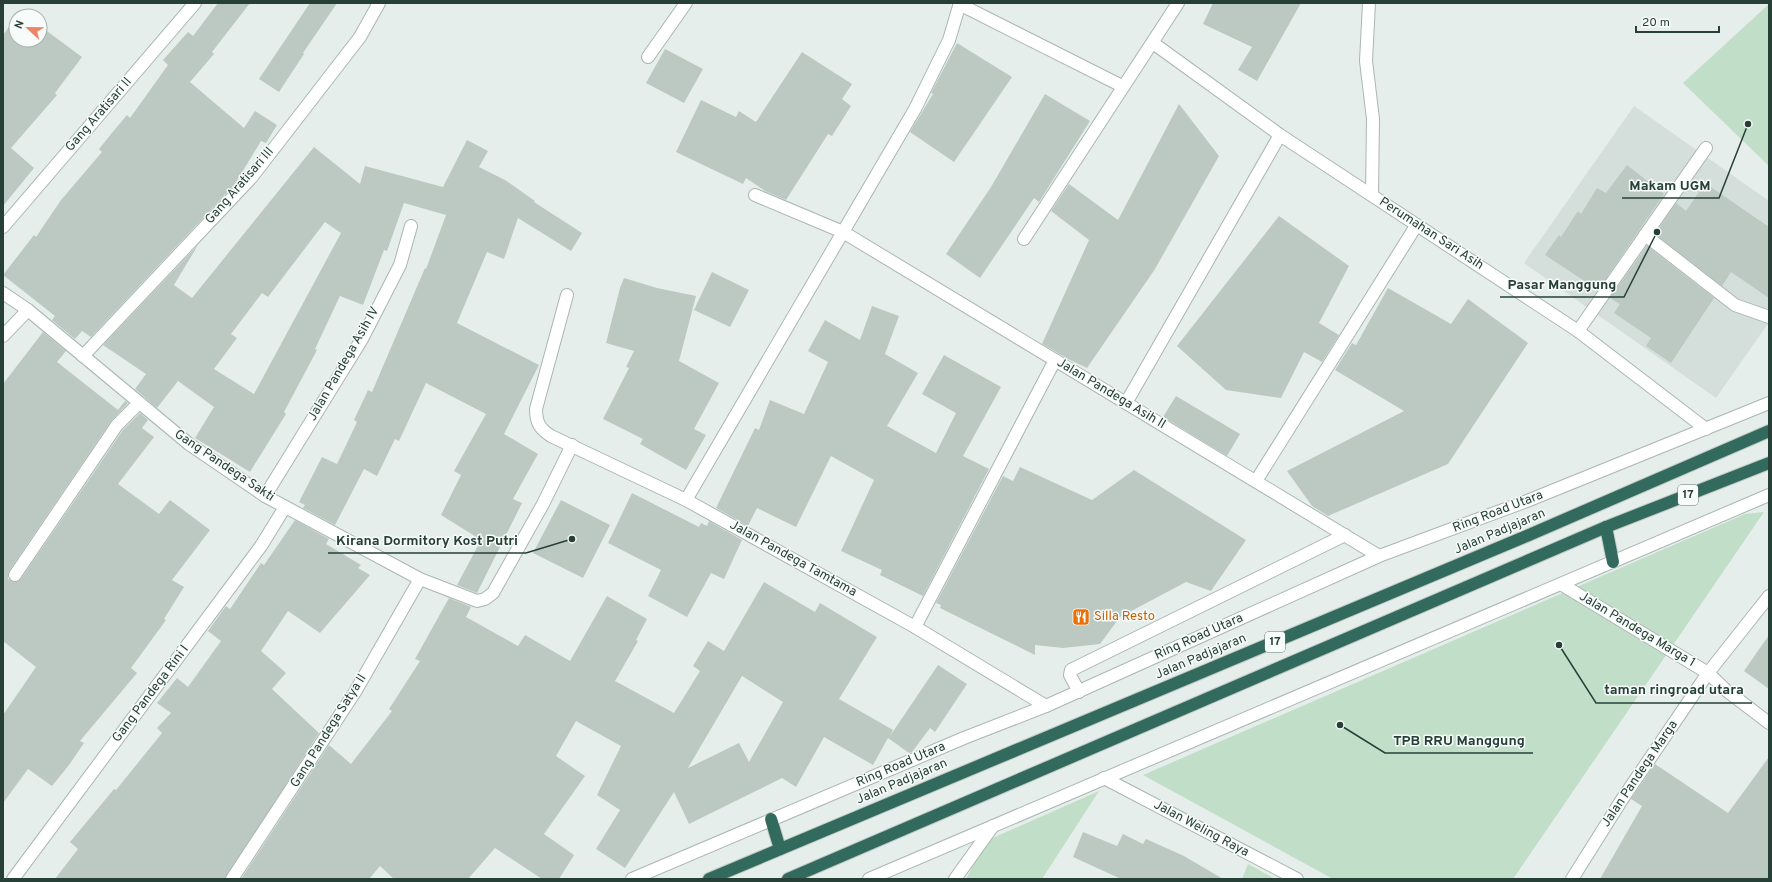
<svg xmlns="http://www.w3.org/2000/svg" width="1772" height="882" viewBox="0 0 1772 882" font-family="Overpass,sans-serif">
  <rect width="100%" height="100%" fill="#e6eeeb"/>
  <path fill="#d4deda" d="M1634,106l135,95v121l-53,76 -192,-135z"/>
  <g fill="#c1dec8">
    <path d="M1769,4v162l-86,-83z"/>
    <path d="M1764,512l-251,367h-180l-190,-104 602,-261z"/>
    <path d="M1099,791l-57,88h-76l20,-38z"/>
    <path d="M1248,864l27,15h-33z"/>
  </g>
  <g fill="#bcc9c3" fill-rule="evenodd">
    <path d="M218,3h32l-38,49 2,2 -24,28 54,46 11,-17 22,14 -11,18 -5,-2 -26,43 -144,153 -9,-6 -7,8 -23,-19 3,-4 -52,-41 31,-40 2,2 25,-37 41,-48 -3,-3 12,-15 16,-19 3,3 38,-53 -5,-5 25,-28 5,4z"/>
    <path d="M310,3h27l-34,50 1,1 -25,38 -20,-13z"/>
    <path d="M1213,3h88l-44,78 -19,-11 14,-23 -49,-23z"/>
    <path d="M16,17v23h24v-14l42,31 -27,36 2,2 -46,53 23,20 -31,38v-171z"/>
    <path d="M957,43l55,34 -58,85 -44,-30 23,-38 -2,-1z"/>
    <path d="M665,49l38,20 -19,34 -38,-20z"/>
    <path d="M802,52l50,32 -10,15 9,7 -19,30 -4,-2 -42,66 -21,-9 -19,-13 -3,6 -67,-32 25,-52 35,17 3,-6 17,11z"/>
    <path d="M1045,94l45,27 -51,81 -5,-4 -54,80 -34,-24 45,-67z"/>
    <path d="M1179,104l40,52 -64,113 -68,99 -17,-8 -28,-16 47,-104 -38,-29 18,-27 49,36z"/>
    <path d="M467,140l21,11 -9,16 26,13 30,21 -1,1 48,31 -11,18 -53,-33 -14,41 -17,-7 -30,71 82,42 -35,69 34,20 -25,45 9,4 -45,90 -20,-8 24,-45 -40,-25 20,-40 -7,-4 32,-57 -60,-31 -27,58 -4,-2 -18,37 -13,-7 -29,56 -32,-17 2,-3 -6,-3 23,-45 15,7 20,-42 -3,-2 14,-30 4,2 53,-124 1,1 20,-54 -42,-12 -17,48 -3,-1 -21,55 -23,-9 -25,53 2,1 -33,62 2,2 -36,58 -55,-34 19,-31 -36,-26 -21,27 -22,-19 11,-15 -43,-29 95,-100 -24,40 18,13 122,-151 46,37 5,-18 78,21zM325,222l16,11 -87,161 -40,-25 23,-31 -6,-4 31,-41 6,4z"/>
    <path d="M1627,165l37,29 -66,96 -53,-35 14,-20 2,2 17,-26 3,3 16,-26 9,5z"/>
    <path d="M1705,183l64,44v71l-38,-26 -9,14 -67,-52 21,-31 10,8z"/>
    <path d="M1279,216l70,50 -30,57 20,12 -17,27 -18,-10 -23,46 -55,-8 -49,-44z"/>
    <path d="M1647,246l67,52 -43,65 -25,-17 5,-8 -37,-25 6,-9 -10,-6z"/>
    <path d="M712,272l37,18 -19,37 -36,-17z"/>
    <path d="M624,278l33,10 39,8 -17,65 40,22 -25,46 12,6 -20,35 -46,-26 3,-5 -40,-20 26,-51 -3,-1 8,-16 -28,-8 14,-55z"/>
    <path d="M1388,288l63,36 17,-25 60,44 -80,121 -120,52 -16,-10 -25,-35 117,-60 -69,-41 17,-27 4,2z"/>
    <path d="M872,306l27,10 -14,38 33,19 -31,53 49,27 20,-40 -34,-19 22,-39 57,32 -38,69 26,13 -66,127 -43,-21 2,-5 -41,-19 33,-71 -43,-24 -35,71 -39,-19 -9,18 -32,-18 39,-80 4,2 11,-30 34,14 24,-52 -20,-11 17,-31 35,20z"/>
    <path d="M43,332l23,19 -9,11 61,48 7,-9 3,2 -17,18 -102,150 -1,8 7,3 6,-3 102,-149 17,-17 8,7 -6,8 12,9 -36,47 41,30 11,-14 40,30 -38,50 12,7 -20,32 2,1 -35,48 6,5 -57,68 4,2 -15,22 -17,21 -24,-17 -25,34v-88l33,-48 -33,-26v-257z"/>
    <path d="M1176,396l64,38 -13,22 -64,-39z"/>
    <path d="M1020,467l72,33 42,-30 112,70 -35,51 -25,-9 -66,35 -20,27 -37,4 -28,-3v10l-95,-47 1,-3 -5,-2 67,-127 10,5z"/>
    <path d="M632,493l67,34 2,-4 6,3 2,-5 33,19 -18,39 -13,-6 -24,44 -39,-21 13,-26 -53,-27z"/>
    <path d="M561,500l49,25 -27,53 -50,-25z"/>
    <path d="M295,520l34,19 -3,5 35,21 -3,3 12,7 -50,58 -32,-22 -27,40 25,22 -14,16 47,44 -94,146h-170l23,-30 -8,-7 44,-53 2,1 46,-57 -5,-5 14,-15 -14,-10 20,-25 11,9 33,-46 -13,-10 18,-25 4,3 31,-46 3,2z"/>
    <path d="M764,582l51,30 5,-9 57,34 -38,62 54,31 -3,6 48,-71 29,19 -32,48 -5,-4 -18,24 -3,1 -21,-15 -15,27 -49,-28 -28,50 -14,-9 -93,46 -15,-32 -49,76 -29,-19 24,-39 -23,-15 24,-49 -45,-25 -20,35 29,20 -41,58 30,21 -15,24h-17l-47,-31 -27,31h-74l-14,-13 -11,13h-128l88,-134 22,19 41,-53 -3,-2 31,-48 -5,-2 34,-61 22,9 -5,10 52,29 7,-11 45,26 37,-65 40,23 -11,21 2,1 -23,40 59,32 26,-42 -7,-5 15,-25 16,10zM742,676l41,26 -34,60 -10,-19 -51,25z"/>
    <path d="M1769,635v54l-25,-18z"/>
    <path d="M1769,757v122h-169l42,-73 -11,-7 24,-35 73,49z"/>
    <path d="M1083,832l34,14 6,-12 20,10 3,-5 38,17 39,23h-102l-48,-22z"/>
  </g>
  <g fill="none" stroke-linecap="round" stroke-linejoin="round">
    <defs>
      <g id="minor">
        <path d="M1369,3l-3,58 7,58 -1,76"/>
        <path d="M959,4l163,82"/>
        <path d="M1153,43l127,92 298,196 128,98"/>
        <path d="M648,57l38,-54"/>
        <path d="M755,195l88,37 536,324"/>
        <path d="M3,227l192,-224"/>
        <path d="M1645,235l90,70 34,12"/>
        <path d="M1024,239l154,-236"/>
        <path d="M3,293l25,17 161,134 76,52 155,83 57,22 8,-2 8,-6 50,-89 29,-59"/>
        <path d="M567,295l-31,114c0,14 4,20 15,27l135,64 229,127 131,79"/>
        <path d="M1578,331l128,-183"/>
        <path d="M3,336l25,-26"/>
        <path d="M83,356l168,-178 109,-141 19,-34"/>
        <path d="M1126,403l154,-268"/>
        <path d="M1256,481l160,-255"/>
        <path d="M265,496l97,-157 38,-74 11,-39"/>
        <path d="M686,500l229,-391 34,-69 11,-37"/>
        <path d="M15,575l102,-150 22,-22"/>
        <path d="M1561,584l147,89 19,18 42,32"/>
        <path d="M915,627l140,-267"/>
        <path d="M1079,692l-9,-17 1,-5 274,-135"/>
        <path d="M1104,778l193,101"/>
        <path d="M13,879l248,-333 24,-39"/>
        <path d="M232,879l123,-187 65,-113"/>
        <path d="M632,879l332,-141 82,-32 333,-150 148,-55 242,-98"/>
        <path d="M869,879l900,-384"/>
        <path d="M955,879l38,-53"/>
        <path d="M1572,879l49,-78 87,-128 61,-77"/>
      </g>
      <g id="highway">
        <path d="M1606,527l7,35"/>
        <path d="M771,819l9,30"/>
        <path d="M709,879l820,-344 240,-104"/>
        <path d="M788,879l818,-352 163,-64"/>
      </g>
    </defs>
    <use href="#minor" stroke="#a9b6b2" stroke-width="14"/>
    <use href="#highway" stroke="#c2cac7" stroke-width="14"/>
    <use href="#minor" stroke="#fff" stroke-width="12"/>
    <use href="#highway" stroke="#326b5e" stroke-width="12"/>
  </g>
  <defs>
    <symbol id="restaurant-square" viewBox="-11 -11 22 22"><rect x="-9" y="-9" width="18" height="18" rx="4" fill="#e8710a" stroke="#f7fbf9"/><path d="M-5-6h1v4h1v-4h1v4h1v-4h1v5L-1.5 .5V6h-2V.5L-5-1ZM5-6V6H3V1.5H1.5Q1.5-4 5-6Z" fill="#fff"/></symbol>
  </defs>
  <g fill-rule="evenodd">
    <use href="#restaurant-square" x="1071" y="607" width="20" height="20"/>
  </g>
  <g text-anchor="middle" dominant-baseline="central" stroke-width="3" stroke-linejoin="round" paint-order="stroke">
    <g fill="#f7fbf9" stroke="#657872" stroke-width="1">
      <rect x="1678" y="485" width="20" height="20" rx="3"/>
      <rect x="1265" y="632" width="20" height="20" rx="3"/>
    </g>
    <g font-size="12" font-weight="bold" fill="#264038">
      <text x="1688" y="495">17</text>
      <text x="1275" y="642">17</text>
    </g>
    <g font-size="13" fill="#264038" stroke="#f7fbf9">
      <text transform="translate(99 115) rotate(-49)">Gang Aratisari II</text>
      <text transform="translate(240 186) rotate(-49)">Gang Aratisari III</text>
      <text transform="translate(1431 234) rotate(33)">Perumahan Sari Asih</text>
      <text transform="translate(344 364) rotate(-60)">Jalan Pandega Asih IV</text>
      <text transform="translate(1111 394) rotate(31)">Jalan Pandega Asih II</text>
      <text transform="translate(224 466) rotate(34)">Gang Pandega Sakti</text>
      <text transform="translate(1498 512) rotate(-21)">Ring Road Utara</text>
      <text transform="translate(1500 532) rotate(-23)">Jalan Padjajaran</text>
      <text transform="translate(793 559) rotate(29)">Jalan Pandega Tamtama</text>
      <text transform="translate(1637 630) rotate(31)">Jalan Pandega Marga 1</text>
      <text transform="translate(1199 637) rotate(-24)">Ring Road Utara</text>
      <text transform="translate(1201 657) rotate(-23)">Jalan Padjajaran</text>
      <text transform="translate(151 694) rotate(-53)">Gang Pandega Rini I</text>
      <text transform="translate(329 731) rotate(-58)">Gang Pandega Satya II</text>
      <text transform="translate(901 765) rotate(-23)">Ring Road Utara</text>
      <text transform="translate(1640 774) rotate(-56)">Jalan Pandega Marga</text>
      <text transform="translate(902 782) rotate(-23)">Jalan Padjajaran</text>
      <text transform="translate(1201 829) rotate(28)">Jalan Weling Raya</text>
    </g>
    <g font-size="13" fill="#c56008" stroke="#f7fbf9" text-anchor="start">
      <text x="1094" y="617">Silla Resto</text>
    </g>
  </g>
  <path fill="none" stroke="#264038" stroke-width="1.5" d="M1748 124L1719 198H1622M1657 232L1624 297H1500M572 539L526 553H328M1559 645L1596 703H1752M1340 725L1385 753H1533"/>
  <g fill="#264038" stroke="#f7fbf9" stroke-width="1.5">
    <circle cx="1748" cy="124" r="4"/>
    <circle cx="1657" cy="232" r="4"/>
    <circle cx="572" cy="539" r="4"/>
    <circle cx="1559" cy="645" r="4"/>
    <circle cx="1340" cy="725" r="4"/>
  </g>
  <g font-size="14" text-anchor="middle" font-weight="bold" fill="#264038" stroke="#f7fbf9" stroke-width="3" stroke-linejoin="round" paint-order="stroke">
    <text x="1670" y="190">Makam UGM</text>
    <text x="1562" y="289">Pasar Manggung</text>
    <text x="427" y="545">Kirana Dormitory Kost Putri</text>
    <text x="1674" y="694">taman ringroad utara</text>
    <text x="1459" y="745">TPB RRU Manggung</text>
  </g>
  <rect width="1772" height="882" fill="none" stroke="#264038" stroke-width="8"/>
  <g transform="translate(28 28) rotate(292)"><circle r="19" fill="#f7fbf9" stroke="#a3b0ac"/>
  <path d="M0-3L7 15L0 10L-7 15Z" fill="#ec8467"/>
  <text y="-6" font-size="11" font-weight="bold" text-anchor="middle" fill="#264038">N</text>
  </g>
  <path d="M1636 26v6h83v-6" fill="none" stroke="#264038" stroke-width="2"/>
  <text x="1642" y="26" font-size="12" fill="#264038" stroke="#f7fbf9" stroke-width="3" paint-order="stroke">20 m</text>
</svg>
